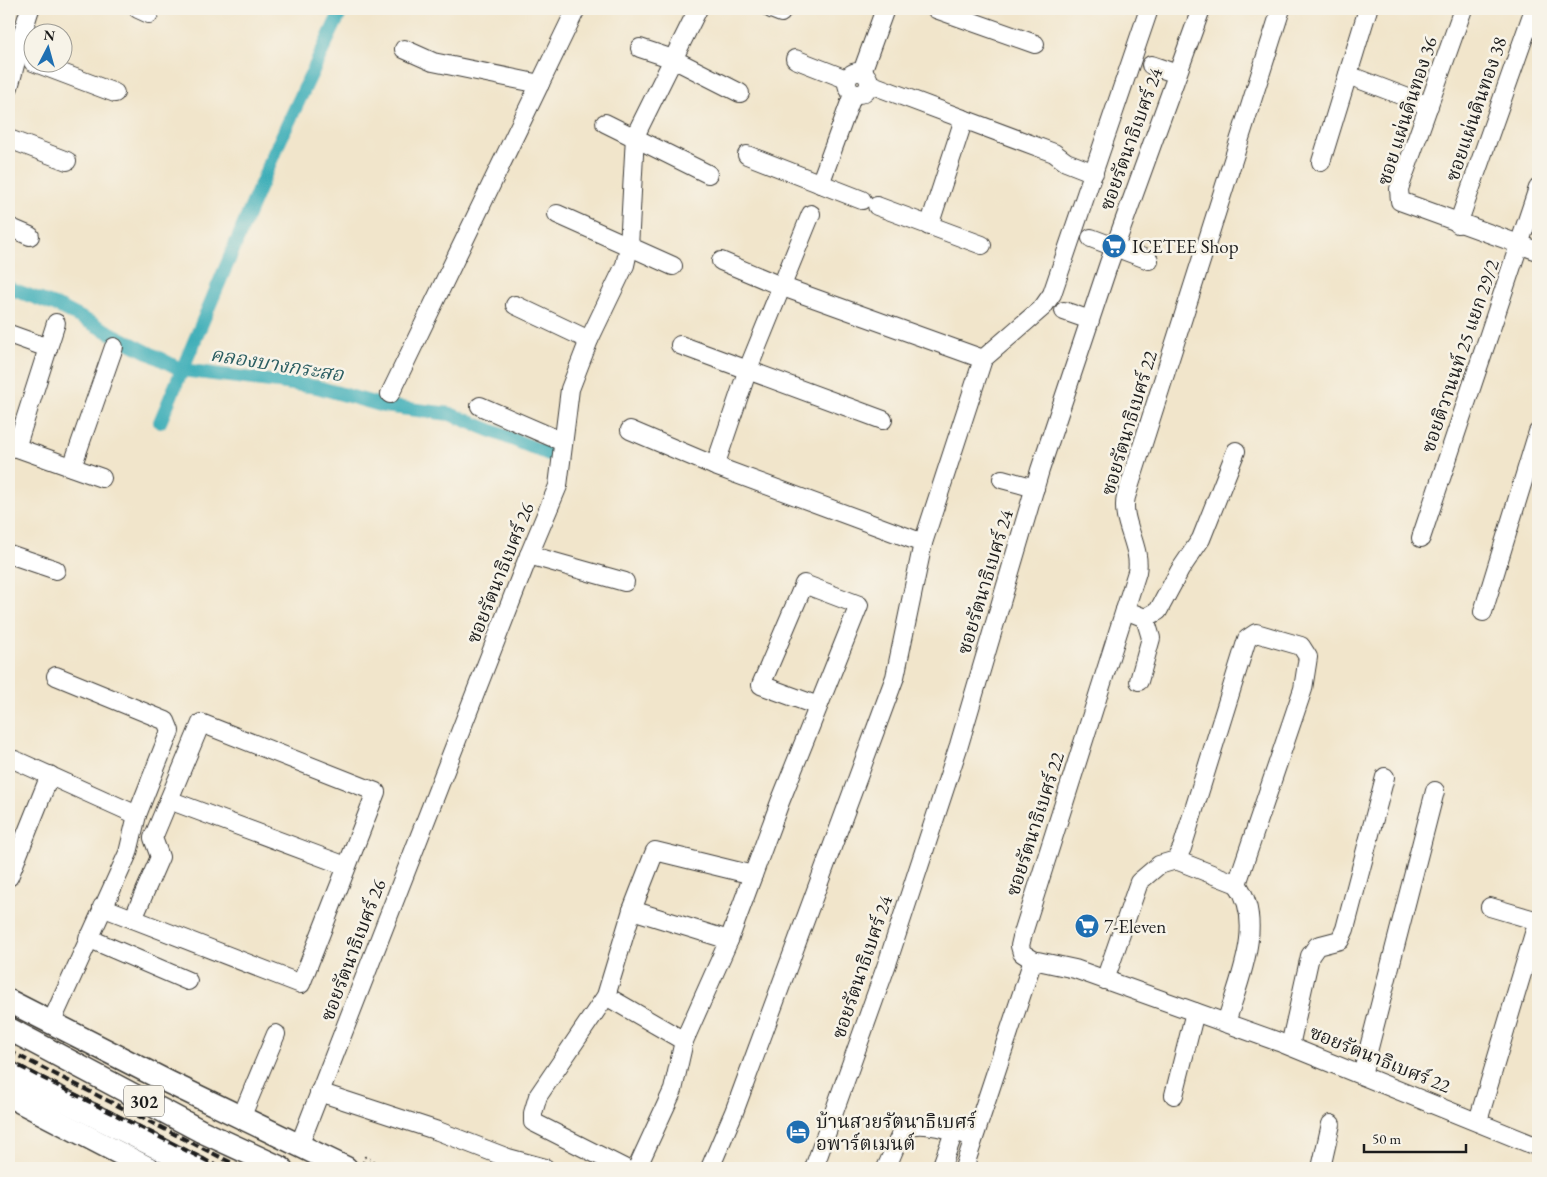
<svg xmlns="http://www.w3.org/2000/svg" width="1547" height="1177" viewBox="0 0 1547 1177" font-family="'EB Garamond','Noto Serif Thai',serif">
  <rect width="100%" height="100%" fill="#f7f3e8"/>
  <filter id="ink" filterUnits="userSpaceOnUse"><feTurbulence type="fractalNoise" baseFrequency=".02" numOctaves="2"/><feDisplacementMap in="SourceGraphic" scale="10" xChannelSelector="R" yChannelSelector="G"/><feConvolveMatrix kernelMatrix="1 2 1 2 8 2 1 2 1" color-interpolation-filters="sRGB"/></filter>
  <filter id="wash" filterUnits="userSpaceOnUse"><feTurbulence type="fractalNoise" baseFrequency=".0096" numOctaves="4" result="noise"/><feDisplacementMap in="SourceGraphic" scale="20" xChannelSelector="R" yChannelSelector="G"/><feGaussianBlur stdDeviation="1.12" result="paint"/><feColorMatrix in="noise" values="0 0 0 0 0 0 0 0 0 0 0 0 0 0 0 0 0 1.4 0 .05"/><feComposite in="paint" operator="in"/></filter>
  <g filter="url(#wash)">
    <rect width="100%" height="100%" fill="#f1e5cb"/>
    <g fill="none" stroke-linecap="round" stroke-linejoin="round">
      <g stroke="#3daeb8" stroke-width="14">
        <path d="M9,288l51,19 122,63 135,17 67,19 66,8 99,40"/>
        <path d="M160,422l115,-271 67,-142"/>
      </g>
    </g>
  </g>
  <g filter="url(#ink)">
    <g fill="none" stroke-linecap="round" stroke-linejoin="round">
      <defs>
        <g id="minor">
          <path d="M138,9l11,5"/>
          <path d="M771,9l10,4"/>
          <path d="M936,9l99,35"/>
          <path d="M1281,9l-155,488c-6,24 16,50 11,75l-114,361 -3,13 2,7 11,7 42,9 204,73 259,105"/>
          <path d="M1463,9l-64,180 1,12 138,50"/>
          <path d="M640,48l33,11 67,34"/>
          <path d="M404,49l29,13 107,22"/>
          <path d="M795,59l51,20"/>
          <path d="M33,62l82,31"/>
          <path d="M1151,65l26,9"/>
          <circle cx="858" cy="83" r="11"/>
          <path d="M862,72l23,-63"/>
          <path d="M1348,75l81,31"/>
          <path d="M870,84l184,69 12,9 28,11"/>
          <path d="M9,87c8,-26 12,-53 21,-78"/>
          <path d="M605,123l103,51"/>
          <path d="M9,139l58,22"/>
          <path d="M747,155l115,45"/>
          <path d="M1321,162l47,-153"/>
          <path d="M820,184l33,-90"/>
          <path d="M877,206l105,39"/>
          <path d="M557,214l116,52"/>
          <path d="M1458,224l76,-215"/>
          <path d="M929,226l35,-107"/>
          <path d="M9,227l21,9"/>
          <path d="M1091,238l58,22"/>
          <path d="M721,261l62,26 200,72"/>
          <path d="M515,305l74,35"/>
          <path d="M1064,311l26,9"/>
          <path d="M9,334l39,14"/>
          <path d="M680,345l203,75"/>
          <path d="M390,394l186,-385"/>
          <path d="M480,406l83,36"/>
          <path d="M630,430l85,36 208,77"/>
          <path d="M9,445l93,33"/>
          <path d="M16,448l40,-125"/>
          <path d="M715,466l33,-97 63,-155"/>
          <path d="M72,467l42,-120"/>
          <path d="M1002,479l33,9"/>
          <path d="M1421,538l117,-350"/>
          <path d="M9,554l47,16"/>
          <path d="M529,555l96,27"/>
          <path d="M1125,610l20,8 13,-7 22,-41 21,-31 35,-88"/>
          <path d="M1483,612l55,-180"/>
          <path d="M1139,681l12,-43 -6,-20"/>
          <path d="M15,760l122,55"/>
          <path d="M169,800l177,66"/>
          <path d="M1176,860l61,24"/>
          <path d="M9,877l41,-102"/>
          <path d="M102,907l199,77 75,-192 -175,-69 -48,115 7,19 -27,62"/>
          <path d="M1490,907l48,14"/>
          <path d="M632,910l97,30"/>
          <path d="M88,938l100,43"/>
          <path d="M1105,980l34,-98 20,-17 17,-5 6,-12 65,-209 9,-6 45,13 7,11 -5,32 -66,195c29,39 1,98 -11,139"/>
          <path d="M606,996l78,45"/>
          <path d="M51,1023l77,-170 9,-38 33,-84 -4,-10 -110,-45"/>
          <path d="M1290,1046l20,-90 7,-10 23,-6 5,-11 40,-152"/>
          <path d="M1362,1075l73,-284"/>
          <path d="M319,1092l119,39 70,27 37,10"/>
          <path d="M1174,1095l21,-83"/>
          <path d="M241,1118l35,-84"/>
          <path d="M1478,1121l60,-201"/>
          <path d="M299,1146l230,-591 29,-69 12,-97 19,-49 36,-75 4,-18 6,-111 63,-127"/>
          <path d="M624,1168l-91,-46v-9l5,-17 68,-100 26,-86 23,-59 98,24"/>
          <path d="M637,1168l36,-78 11,-49 45,-101 51,-138 79,-197 -55,-21 -43,101 57,21"/>
          <path d="M710,1168l24,-56 161,-435 28,-134 60,-184 60,-52 9,-13 97,-285"/>
          <path d="M814,1168l74,-207 71,-216 81,-275 69,-207 92,-254"/>
          <path d="M886,1168c5,-9 13,-34 19,-39 14,-12 53,4 69,8"/>
          <path d="M941,1168l13,-36"/>
          <path d="M964,1168l69,-208"/>
          <path d="M1321,1168l10,-44"/>
        </g>
        <g id="major">
          <path d="M9,1001l159,81 178,86"/>
          <path d="M9,1029l192,102 80,37"/>
          <path d="M9,1073l189,95"/>
          <path d="M9,1096l139,72"/>
        </g>
      </defs>
      <use href="#minor" stroke="#3c3a36" stroke-width="20"/>
      <use href="#major" stroke="#3c3a36" stroke-width="25"/>
      <path stroke="#3c3a36" stroke-width="2.5" stroke-dasharray="1 4" stroke-linecap="butt" d="M363,1162l2,-5 25,11"/>
      <use href="#minor" stroke="#fff" stroke-width="18"/>
      <use href="#major" stroke="#fff" stroke-width="22"/>
      <g stroke="#1c1c1c" stroke-width="4" stroke-dasharray="8 4" stroke-linecap="butt">
        <path d="M9,1051l233,117"/>
        <path d="M9,1061l212,107"/>
      </g>
    </g>
  </g>
  <defs>
    <symbol id="supermarket-disc" viewBox="-11 -11 22 22"><circle r="9.5" fill="#1f6fb2" stroke="#f7f3e8"/><path d="M-6-5.5h2.5l.6 2H6L4.5 2H-2.5L-4.4-4H-6ZM-1.5 3.2a1.3 1.3 0 1 0 .1 0ZM3 3.2a1.3 1.3 0 1 0 .1 0Z" fill="#fff"/></symbol>
    <symbol id="hotel-disc" viewBox="-11 -11 22 22"><circle r="9.5" fill="#1f6fb2" stroke="#f7f3e8"/><path d="M-6-4.5h1.5V1H6V5H4.5V3h-9V5H-6ZM-4 0a1.8 1.8 0 1 1 3.6 0ZM.5 0V-2.5h3Q6-2.5 6 0Z" fill="#fff"/></symbol>
  </defs>
  <g fill-rule="evenodd">
    <use href="#supermarket-disc" x="1100" y="232" width="28" height="28"/>
    <use href="#supermarket-disc" x="1073" y="912" width="28" height="28"/>
    <use href="#hotel-disc" x="784" y="1118" width="28" height="28"/>
  </g>
  <g text-anchor="middle" dominant-baseline="central" stroke-width="5" stroke-linejoin="round" paint-order="stroke">
    <rect fill="#f7f3e8" stroke="#5e5c59" stroke-width="1" x="124" y="1085.5" width="40" height="31" rx="4"/>
    <g font-size="18" font-weight="bold" fill="#1c1c1c">
      <text x="144" y="1101">302</text>
    </g>
    <g font-size="19" fill="#1c1c1c" stroke="#f7f3e8">
      <text transform="translate(1476 109) rotate(-71)">ซอยแผ่นดินทอง 38</text>
      <text transform="translate(1407 111) rotate(-72)">ซอย แผ่นดินทอง 36</text>
      <text transform="translate(1131 139) rotate(-70)">ซอยรัตนาธิเบศร์ 24</text>
      <text transform="translate(1460 356) rotate(-71)">ซอยติวานนท์ 25 แยก 29/2</text>
      <text transform="translate(1129 423) rotate(-73)">ซอยรัตนาธิเบศร์ 22</text>
      <text transform="translate(500 573) rotate(-68)">ซอยรัตนาธิเบศร์ 26</text>
      <text transform="translate(985 582) rotate(-73)">ซอยรัตนาธิเบศร์ 24</text>
      <text transform="translate(1035 824) rotate(-72)">ซอยรัตนาธิเบศร์ 22</text>
      <text transform="translate(353 950) rotate(-69)">ซอยรัตนาธิเบศร์ 26</text>
      <text transform="translate(862 967) rotate(-71)">ซอยรัตนาธิเบศร์ 24</text>
      <text transform="translate(1380 1059) rotate(22)">ซอยรัตนาธิเบศร์ 22</text>
    </g>
    <g font-size="19" fill="#1c1c1c" stroke="#f7f3e8" text-anchor="start">
      <text x="1132" y="246">ICETEE Shop</text>
      <text x="1104" y="926">7-Eleven</text>
      <text x="816" y="1121">บ้านสวยรัตนาธิเบศร์<tspan x="816" dy="22">อพาร์ตเมนต์</tspan></text>
    </g>
    <g font-size="20" font-style="italic" fill="#2b5e62" stroke="#f7f3e8">
      <text transform="translate(277 364) rotate(9)">คลองบางกระสอ</text>
    </g>
  </g>
  <rect width="1547" height="1177" fill="none" stroke="#f7f3e8" stroke-width="30"/>
  <g transform="translate(48 48) rotate(6)"><circle r="24" fill="#f7f3e8" stroke="#9f9d96"/>
  <path d="M0-4L9 19L0 12L-9 19Z" fill="#1f6fb2"/>
  <text y="-8" font-size="14" font-weight="bold" text-anchor="middle" fill="#1c1c1c">N</text>
  </g>
  <path d="M1364 1144v8h102v-8" fill="none" stroke="#1c1c1c" stroke-width="2.5"/>
  <text x="1372" y="1144" font-size="15" fill="#1c1c1c" stroke="#f7f3e8" stroke-width="4" paint-order="stroke">50 m</text>
</svg>
